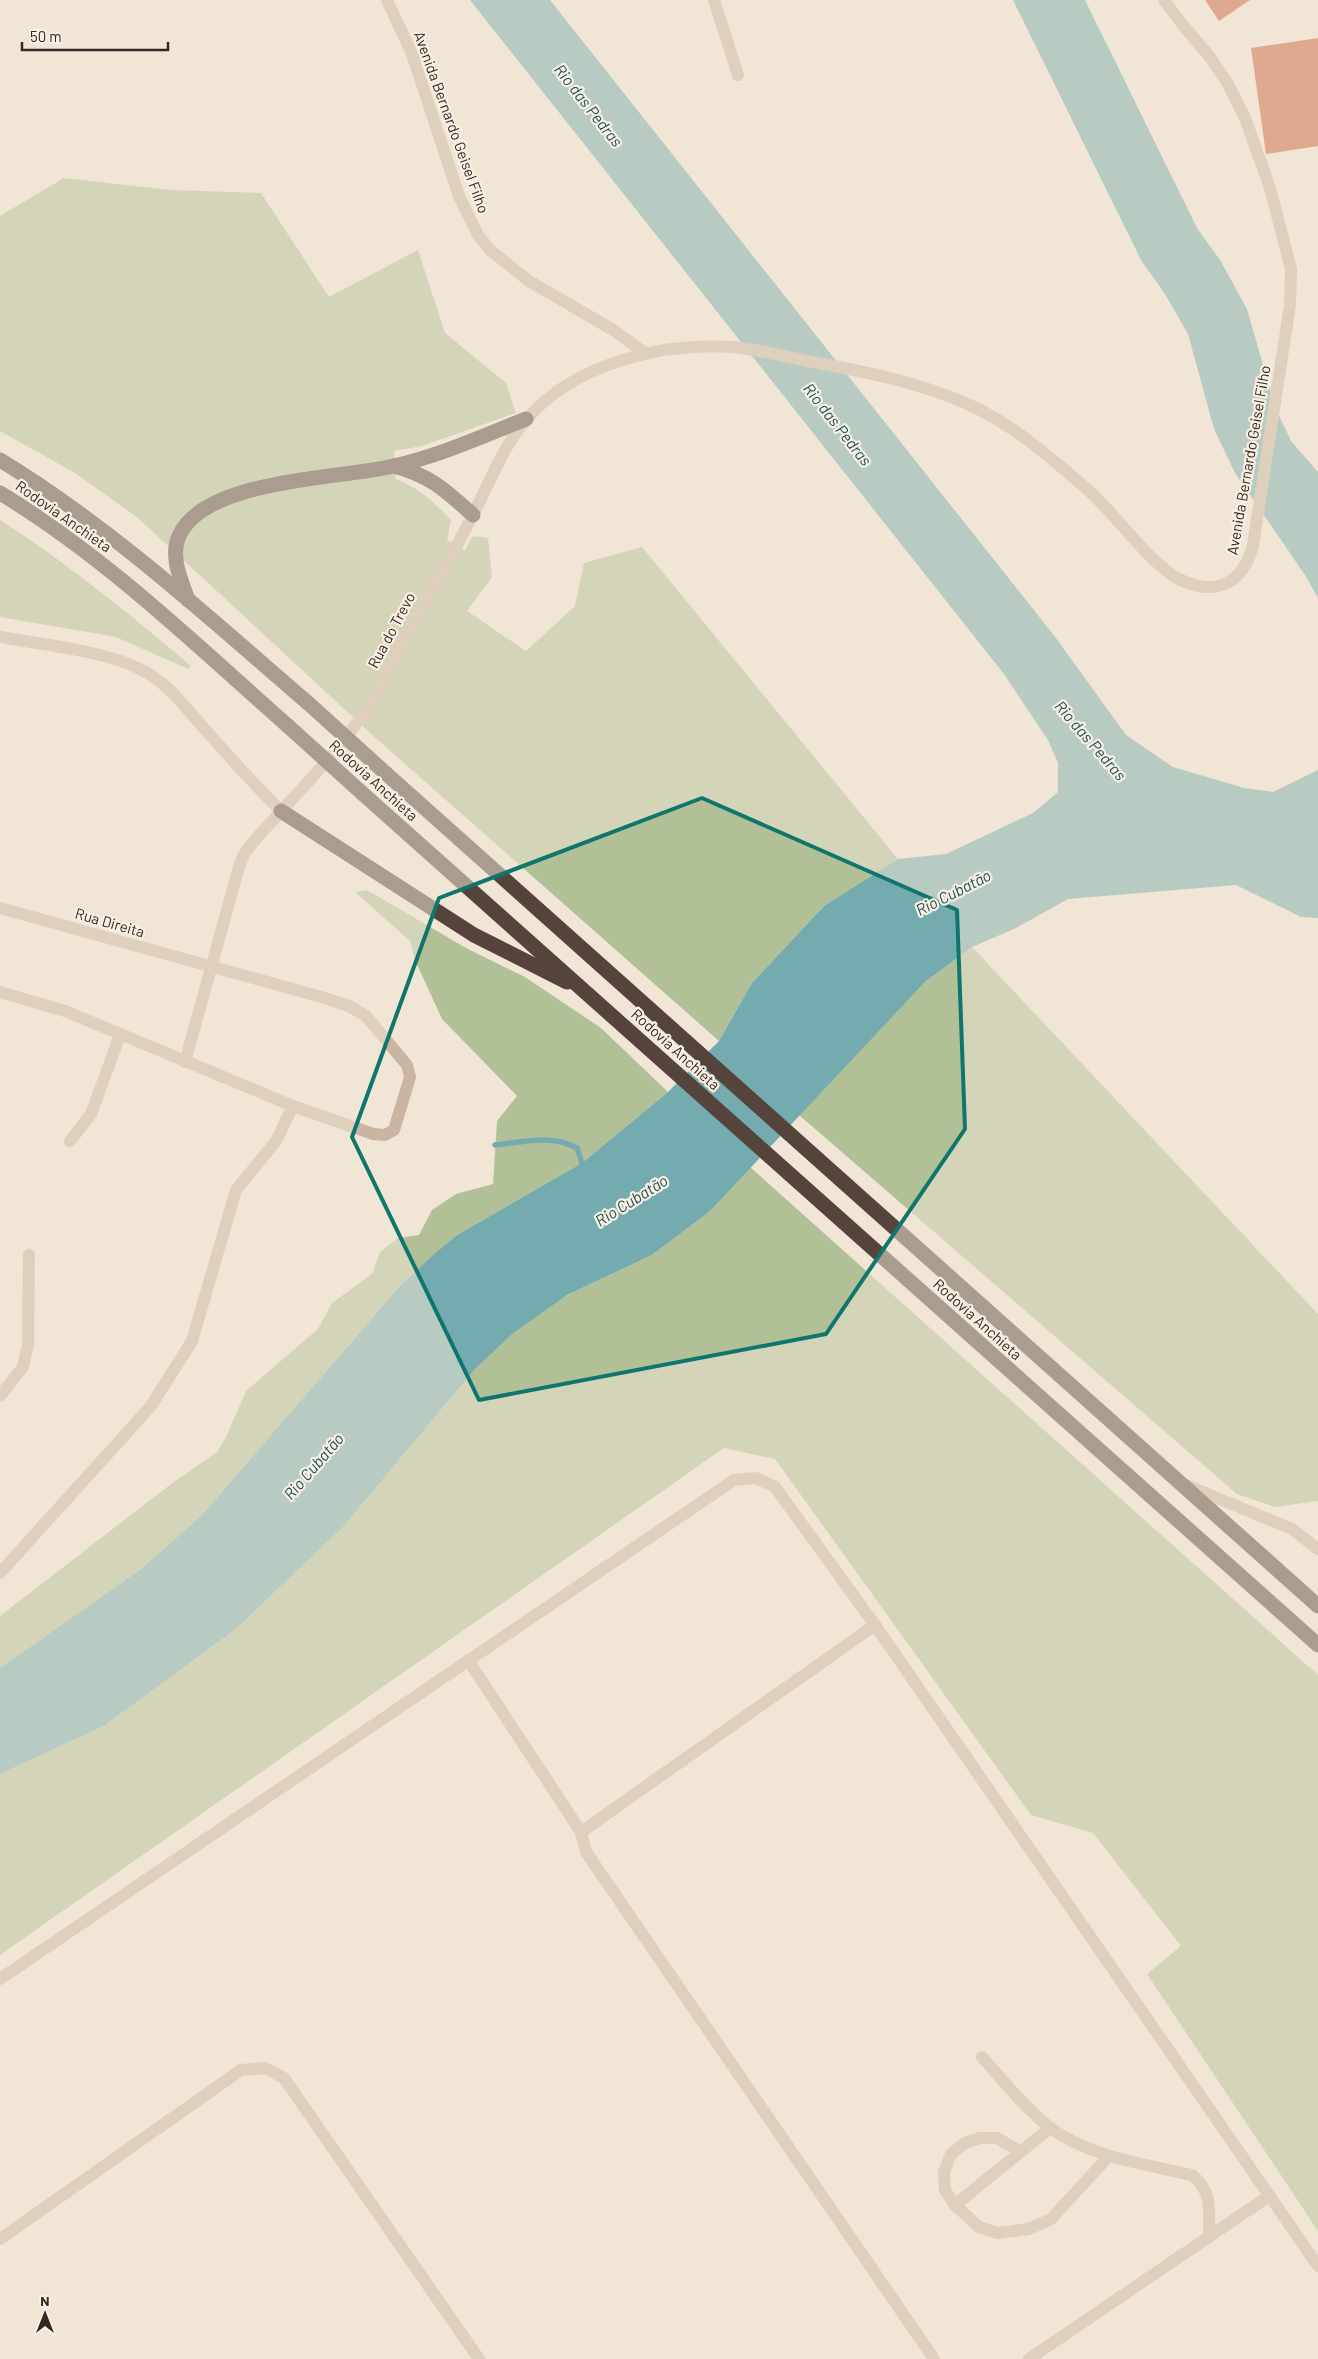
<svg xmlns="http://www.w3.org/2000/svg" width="1318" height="2359" viewBox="0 0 1318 2359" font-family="Barlow,sans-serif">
  <rect width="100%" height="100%" fill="#f1e5d6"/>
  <g fill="#b1c096">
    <path d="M64,178l107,12 90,3 68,104 89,-47 27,83 61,50 10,30 -94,33 -28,5 2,28c23,9 38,23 55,41l-4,20 18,10 8,-14 15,2 4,39 -25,34 59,40 49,-45 9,-43 58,-16 256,312 -74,47 -72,77 -33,58 -349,-308 -233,-216 -62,-44 -75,-42v-215z"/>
    <path d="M0,520c68,43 129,94 191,146l-3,3 -72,-32 -116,-20z"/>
    <path d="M367,890l99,58 59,29 76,51 67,64 -86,71 -125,72 -58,52 -197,228 -61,54 -141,99v-52l171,-132 46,-32 9,-15 20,-46 72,-62 14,-26 40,-29 8,-22 18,-14 21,-3 13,-25 24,-16 37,-10 4,-63 20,-25 -75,-77 -27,-59 -5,-19 -55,-49z"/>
    <path d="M972,947l346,367v187l-43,6 -38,-13 -438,-379 126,-133z"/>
    <path d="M750,1167l568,508v556l-171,-257 34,-28 -88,-113 -62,-18 -256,-356 -51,-11 -724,507v-181l104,-48 132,-97 107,-102 132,-158 37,-36 55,-38 85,-40 57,-43z"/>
  </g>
  <g fill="#74abae">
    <path d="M470,0h80l506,638 70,97 47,32 71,21 29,4 45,-22v148l-17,-1 -65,-32 -168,14 -54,30 -42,18 -47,35 -216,230 -57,43 -85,40 -55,39 -37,35 -132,158 -107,102 -132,97 -104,48v-106l141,-99 61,-54 197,-228 32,-30 26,-22 125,-72 86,-71 51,-51 33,-58 72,-77 74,-47 48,-5 87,-41 25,-21v-29l-10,-23 -44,-66z"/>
    <path d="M1013,0h72l112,228 23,32 27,49 28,98 16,34 27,31v126l-13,-23 -70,-102 -21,-44 -26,-95 -23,-40 -24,-34z"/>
  </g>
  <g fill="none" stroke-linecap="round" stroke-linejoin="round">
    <path stroke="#74abae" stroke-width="5.5" d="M495,1145c28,-3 56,-11 82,3l5,15 -1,8"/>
  </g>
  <g fill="#c9613b">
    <path d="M1205,0h45l-31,21z"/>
    <path d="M1318,38v108l-52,8 -15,-106z"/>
  </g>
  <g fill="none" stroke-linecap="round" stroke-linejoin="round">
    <g stroke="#c9b5a2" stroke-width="12">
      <path d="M387,0l25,54 47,142 19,39 12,15 39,31 86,50 31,23"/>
      <path d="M714,0l24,75"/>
      <path d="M0,637c43,8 102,13 140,32 28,13 48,42 69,65 23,26 47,52 72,77"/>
      <path d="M0,908l325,90 24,8 17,10 41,49 3,12 -16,53 -9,5 -12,-1 -80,-28 -228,-95 -65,-19"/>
      <path d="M185,1062l54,-195 5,-13c12,-17 27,-31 40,-46 28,-30 57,-61 80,-95 16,-24 29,-52 43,-78 23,-42 47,-83 69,-126 15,-30 28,-64 50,-89 47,-56 136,-78 207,-73 24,2 49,9 74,14 55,10 113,21 165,45 43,20 80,53 116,84 28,24 62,75 93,90 36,17 63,2 72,-35l37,-240 1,-36 -21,-81 -25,-70 -17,-34 -18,-27 -28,-33 -18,-24"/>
      <path d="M70,1141l21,-27 29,-79"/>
      <path d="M0,1396l23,-29 5,-22 1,-90"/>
      <path d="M1186,1485l106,44 26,20"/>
      <path d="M0,1573l151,-167 41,-65 44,-151 40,-49 17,-35"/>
      <path d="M468,1660l113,172 5,20 348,507"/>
      <path d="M581,1832l294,-207"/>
      <path d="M0,1979l734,-499 22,-2 19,9 100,138 443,641"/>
      <path d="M982,2057c21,23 41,49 66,69 40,31 96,38 144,49 21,16 17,38 17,62"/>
      <path d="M1020,2151l-23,-13h-17l-15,5 -14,11 -7,18 1,18 10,15 24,22 18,6 32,-4 22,-10 58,-63"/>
      <path d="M955,2205l95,-77"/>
      <path d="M0,2239l241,-169 24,-2 19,10 195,281"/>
      <path d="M1029,2359l240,-163"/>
    </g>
    <g stroke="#54443b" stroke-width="15">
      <path d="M0,460c112,68 209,158 308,243"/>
      <path d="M394,466c37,10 51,24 79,49"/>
      <path d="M0,493c106,64 196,152 288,233"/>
      <path d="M188,600c-7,-20 -19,-45 -8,-66 27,-55 159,-55 214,-68 45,-10 89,-30 132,-47"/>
      <path d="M381,769l937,837"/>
      <path d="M362,793l956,852"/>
      <path d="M281,811l193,124 93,47"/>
    </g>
    <g stroke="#54443b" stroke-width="15">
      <path d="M308,703l73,66"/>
      <path d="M288,726l74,67"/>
    </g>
  </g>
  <path d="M0 0H1318V2359H0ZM702,798l255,112 8,219 -139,205 -347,66 -127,-263 87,-239z" fill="#f1e5d6" fill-opacity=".55" fill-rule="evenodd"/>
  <path fill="none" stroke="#0f766e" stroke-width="4" stroke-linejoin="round" d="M702,798l255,112 8,219 -139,205 -347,66 -127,-263 87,-239z"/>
  <g text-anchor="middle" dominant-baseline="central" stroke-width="4.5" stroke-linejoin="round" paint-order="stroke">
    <g font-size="15" fill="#332924" stroke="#f9efe2">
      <text transform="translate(452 122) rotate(70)">Avenida Bernardo Geisel Filho</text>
      <text transform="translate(1248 460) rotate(-80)">Avenida Bernardo Geisel Filho</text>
      <text transform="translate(64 516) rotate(35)">Rodovia Anchieta</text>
      <text transform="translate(391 630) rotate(-62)">Rua do Trevo</text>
      <text transform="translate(374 780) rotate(42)">Rodovia Anchieta</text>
      <text transform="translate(110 922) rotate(16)">Rua Direita</text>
      <text transform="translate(676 1049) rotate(42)">Rodovia Anchieta</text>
      <text transform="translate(978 1319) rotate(42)">Rodovia Anchieta</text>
    </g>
    <g font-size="16" font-style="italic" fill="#195055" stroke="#f9efe2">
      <text transform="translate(589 105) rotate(52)">Rio das Pedras</text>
      <text transform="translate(838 424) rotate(52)">Rio das Pedras</text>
      <text transform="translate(1091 740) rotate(49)">Rio das Pedras</text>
      <text transform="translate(953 892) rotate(-27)">Rio Cubatão</text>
      <text transform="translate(631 1200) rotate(-32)">Rio Cubatão</text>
      <text transform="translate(313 1466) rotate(-49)">Rio Cubatão</text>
    </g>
  </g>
  <g transform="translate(45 2314)" stroke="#f9efe2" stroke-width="4" paint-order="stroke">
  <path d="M0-4L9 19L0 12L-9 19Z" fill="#332924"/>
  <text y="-8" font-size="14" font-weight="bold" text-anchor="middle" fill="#332924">N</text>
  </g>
  <path d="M22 42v8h146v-8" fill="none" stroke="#332924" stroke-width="2.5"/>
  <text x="30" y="42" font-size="15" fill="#332924" stroke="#f9efe2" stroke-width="4" paint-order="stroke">50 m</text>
</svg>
